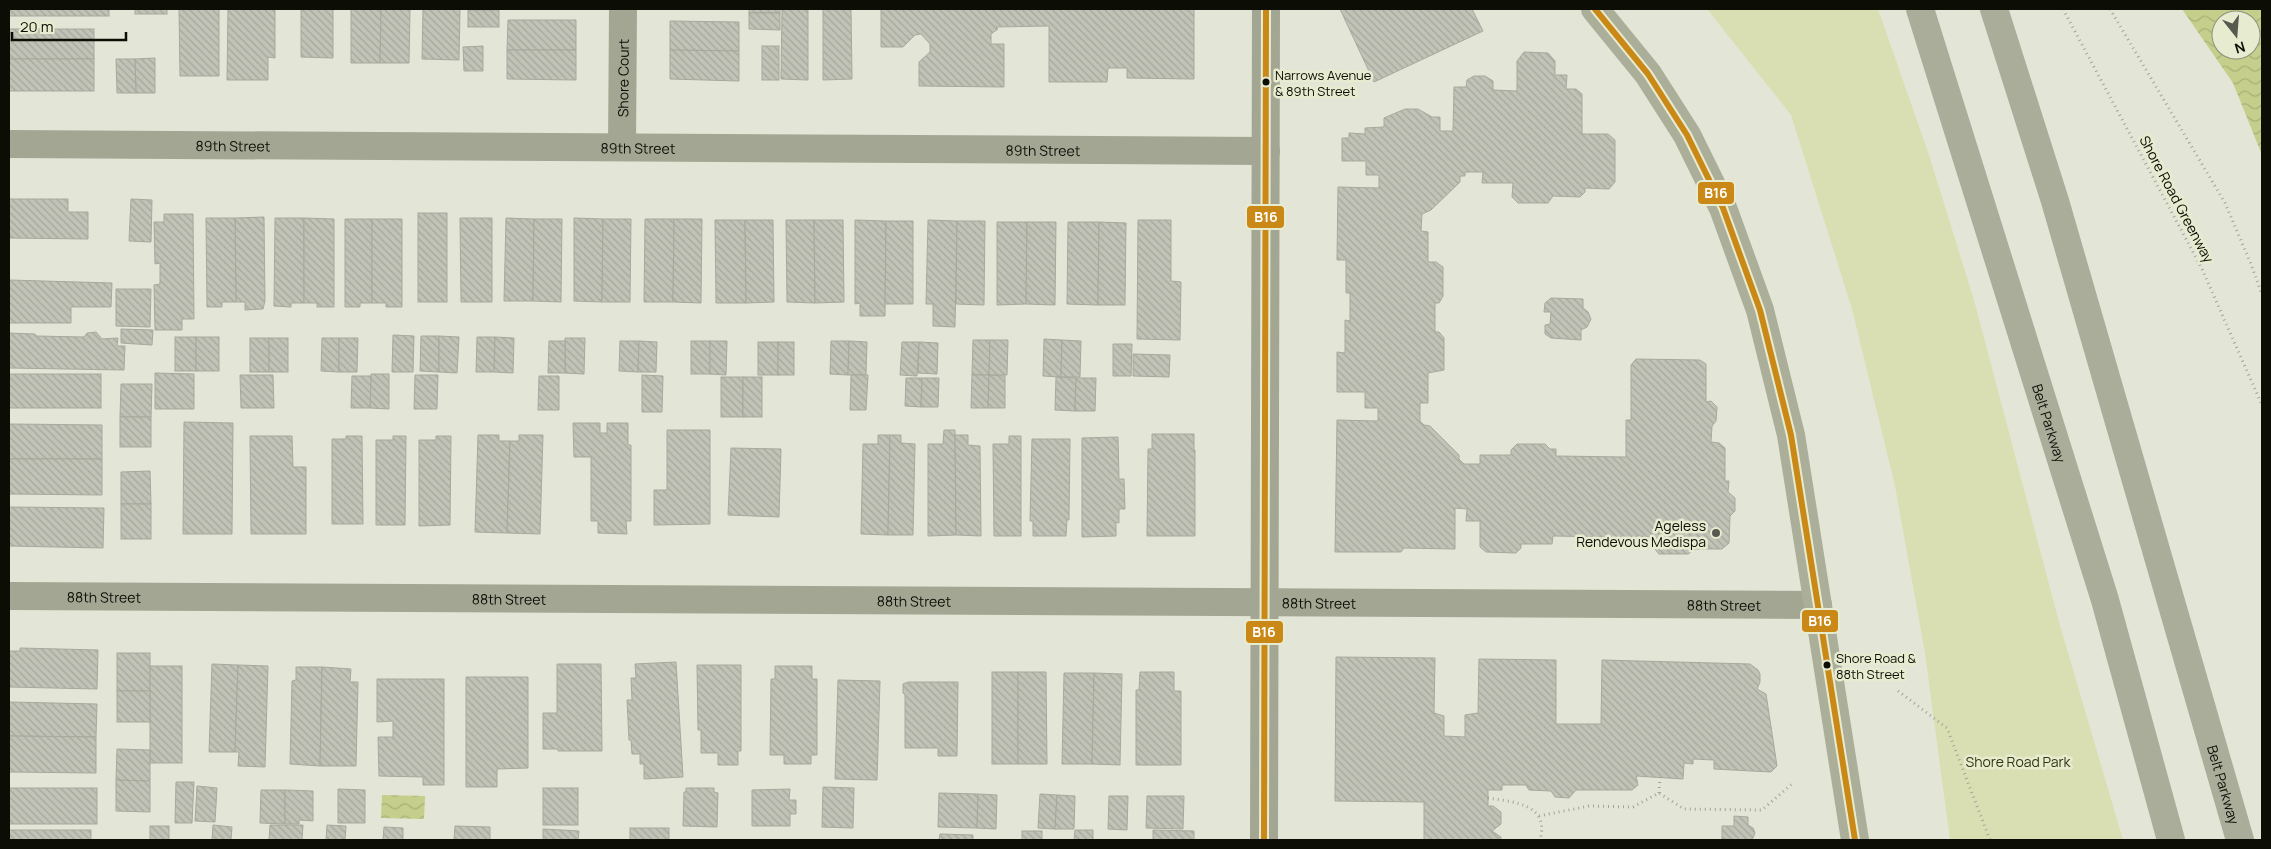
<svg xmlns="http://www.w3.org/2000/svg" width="2271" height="849" viewBox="0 0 2271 849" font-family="Manrope,sans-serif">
  <defs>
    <pattern id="water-waves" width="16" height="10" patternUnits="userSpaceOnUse" patternTransform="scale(1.25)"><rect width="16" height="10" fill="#c5ce8a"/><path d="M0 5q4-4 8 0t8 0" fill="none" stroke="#a8b076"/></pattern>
    <pattern id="building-back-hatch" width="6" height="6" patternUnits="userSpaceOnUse" patternTransform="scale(1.25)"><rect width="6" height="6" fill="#c1c3b7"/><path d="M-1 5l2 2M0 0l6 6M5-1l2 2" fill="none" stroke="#a5a69c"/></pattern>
  </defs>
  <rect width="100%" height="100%" fill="#e3e6d6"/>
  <path fill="#d9dfb3" d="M1707,9h171l51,146 45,145 85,322 64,218h-173l-25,-187 -30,-167 -43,-177 -61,-194z"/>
  <g fill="url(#water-waves)" fill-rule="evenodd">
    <path d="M2182,9h80v146l-29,-72zM2221,20h30v30h-30z"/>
    <path d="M382,795l43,1 -1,23 -43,-1z"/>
  </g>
  <g fill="url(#building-back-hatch)" stroke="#a6a99c">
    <rect x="9" y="9" width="100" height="7"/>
    <rect x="135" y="9" width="32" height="5"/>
    <path d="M179,9h40v67h-39z"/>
    <path d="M228,9h47v49l-7,-1v23h-41z"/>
    <path d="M301,9h32v49l-32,-1z"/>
    <path d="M351,9h30l-1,54h-29z"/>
    <path d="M381,9h29l-1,54h-29z"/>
    <path d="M423,9h37l-1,51 -37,-1z"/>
    <rect x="749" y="9" width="31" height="4"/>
    <path d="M782,9h26v71l-27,-1z"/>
    <path d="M823,9h28l1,70 -29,1z"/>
    <path d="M881,9h313v70l-67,-1v-10h-19l-1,14h-58v-56l-53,1 2,2 -7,5v10h13v43l-85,-1v-24l11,-10v-8l-9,-10 -6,1 -12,12h-22z"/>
    <path d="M1340,9h132l11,22 -109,51z"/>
    <rect x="468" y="10" width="31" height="17"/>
    <path d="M749,13h31v17l-31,-1z"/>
    <path d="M508,20h68v30h-69z"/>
    <path d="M670,21l69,1v29l-69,-1z"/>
    <rect x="9" y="29" width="85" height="30"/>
    <path d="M483,46v25h-19l-1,-24z"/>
    <rect x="762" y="46" width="17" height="34"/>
    <path d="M507,50h69v30l-69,-1z"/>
    <path d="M670,50l69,1v30l-69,-2z"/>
    <path d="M1524,52l24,1 7,8v14h12l-1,14h10l6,5v40h26l7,6v42l-6,7 -24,-1v4l-5,5 -27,-1 -5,7h-30l-6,-6 1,-14h-31l1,-11h-18v4h-5v6l-29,28 -9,4 -1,17 7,1v30h8l7,5v29l-4,7h-4v29h4l5,6v32l-16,3v30h-8v18l4,4 6,1 29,29v4l5,5h16v-9h31v-5l6,-6h28l5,5h6v7l70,1v-37h5v-55l5,-6 64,1 6,4v38l5,-1 6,6 -1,14 -4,5 -1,16 8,1 6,5v33h4l-1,11 7,6v13l-5,5 -1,27 -7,6h-26l-8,5h-29l-5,-6v-11l-18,-1v6l-6,5h-13l-5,-6v-4l-59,-1 -1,8h-31v4l-5,5 -30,-1 -6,-5v-26h-14l1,-12 -12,-1v41l-51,-1 -3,4h-66l2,-132 41,1v-13h-13v-16h-28v-40l8,1v-33l5,1v-28h-4v-33h-9l1,-73 41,1v-13h-13v-14h-24v-23h7v-5l16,1v-6l19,-1v-9l21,-9h13l14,8h8v14h13l1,-44h12l1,-7 7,-4h11l8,5v9l24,1v-30z"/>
    <path d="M155,58v35h-19l-1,-34z"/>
    <rect x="9" y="59" width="85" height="32"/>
    <path d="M116,59h19l1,34h-19z"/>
    <path d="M9,199h59v13h20v27l-79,-1z"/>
    <path d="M131,199l21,1 -1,42 -22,-1z"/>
    <rect x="418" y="213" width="29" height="89"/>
    <path d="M164,214h29l1,105h-12v11h-27l-1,-45 6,-1v-21l-5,1 -1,-42h10z"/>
    <path d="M264,217l1,84 -2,8 -18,1v-8h-9l-1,-84z"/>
    <path d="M206,218h29l1,84h-14v5h-15z"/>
    <path d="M275,218h29v85h-13v4l-17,-1z"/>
    <path d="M304,218l30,1v88h-17v-4h-13z"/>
    <path d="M460,218h32v84h-31z"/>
    <path d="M506,218l28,1 -1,82h-29z"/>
    <path d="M574,218l29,1 -1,83 -28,-1z"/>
    <path d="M345,219h27v84h-12v4h-15z"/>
    <path d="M372,219h30v88h-16v-4h-14z"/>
    <path d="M534,219h28l-1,83 -28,-1z"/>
    <path d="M603,219h28l-1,83h-28z"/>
    <path d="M645,219h29l-1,83h-29z"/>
    <path d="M674,219h28l-1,84 -28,-1z"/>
    <path d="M715,220h30l1,83h-30z"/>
    <path d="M745,220h28l1,82 -28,1z"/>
    <path d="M786,220h28l1,83 -28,-1z"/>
    <path d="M814,220h29l1,82 -29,1z"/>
    <path d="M855,220l31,1 -1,95h-25v-13l-5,1z"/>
    <path d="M928,220l29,1 -2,106 -22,-1v-22h-7z"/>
    <path d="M1138,220h33v61l10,1 -1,58 -43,-1z"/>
    <path d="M886,221h27v83h-28z"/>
    <path d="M957,221h28l-1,84 -28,-1z"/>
    <path d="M997,222h30l-1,82 -29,1z"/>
    <path d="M1027,222h29l-1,83 -29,-1z"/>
    <path d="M1068,222h31l-1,83 -31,-1z"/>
    <path d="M1099,222l27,1 -1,82h-27z"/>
    <path d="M9,280l103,3 -1,24h-40v16h-62z"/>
    <path d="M116,289h35l-1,38 -34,-1z"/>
    <path d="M1551,298l32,1v9l5,4 3,7 -4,8 -6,3v10l-30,-2 -6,-4v-9l5,-1 1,-12h-7l1,-9z"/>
    <path d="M121,329l32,1 -1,15 -31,-2z"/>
    <path d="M96,332l6,7 16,-1 -1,8h8l-1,24 -115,-2v-35l26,1 1,2 48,1 3,-4z"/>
    <path d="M393,335l21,1 -1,36h-21z"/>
    <path d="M421,336h18v36l-19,-1z"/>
    <path d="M439,336l20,1 -2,36 -18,-1z"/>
    <rect x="175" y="337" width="21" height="34"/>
    <rect x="196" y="337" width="23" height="34"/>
    <path d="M477,337h18l-1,35h-18z"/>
    <path d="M495,337l19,1 -1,35 -19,-1z"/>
    <rect x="250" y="338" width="19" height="34"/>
    <rect x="269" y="338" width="19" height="34"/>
    <path d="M322,338h17v34l-18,-1z"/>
    <path d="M339,338h19l-1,34h-18z"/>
    <path d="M565,338h20l-1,36 -19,-1z"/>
    <path d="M1044,339l18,1 -1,37 -18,-1z"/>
    <path d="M973,340h17l-1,35h-17z"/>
    <path d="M990,340h18l-1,35h-18z"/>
    <path d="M1062,340l19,1 -1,36h-19z"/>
    <path d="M549,341h16v32h-17z"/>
    <path d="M620,341h19l-1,31 -19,-1z"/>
    <path d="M639,341l18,1 -1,30h-18z"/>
    <rect x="691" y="341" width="19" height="33"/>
    <path d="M710,341h17l-1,34 -16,-1z"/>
    <path d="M831,341h18l-1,34 -18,-1z"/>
    <path d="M849,341l18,1 -1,33h-18z"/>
    <rect x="758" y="342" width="20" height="33"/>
    <rect x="778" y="342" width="16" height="33"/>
    <path d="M902,342h17l-2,34 -17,-1z"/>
    <path d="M919,342l19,1 -1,31 -19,-1z"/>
    <path d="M1113,344h19l-1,32h-18z"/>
    <path d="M1133,354l37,1 -1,22 -36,-1z"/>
    <path d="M155,373l39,1v35h-39z"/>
    <rect x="9" y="374" width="92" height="34"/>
    <path d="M371,374h18v35l-19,-1z"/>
    <path d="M240,375h33l1,33h-33z"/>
    <path d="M415,375h23l-1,34h-23z"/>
    <path d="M642,375l21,1 -1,36h-20z"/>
    <path d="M851,375h17l-2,35h-16z"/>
    <path d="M972,375h17l-1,33h-17z"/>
    <path d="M989,375l16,1v32h-17z"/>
    <path d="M352,376h19l-1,32h-19z"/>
    <path d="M539,376h20v34h-21z"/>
    <rect x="721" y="377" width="22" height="40"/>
    <rect x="743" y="377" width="19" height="40"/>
    <path d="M1056,377l20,1 -1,33 -20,-1z"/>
    <path d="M906,378h16l-1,29 -16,-1z"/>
    <path d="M922,378h17l-1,29h-17z"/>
    <path d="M1076,378h20l-1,33h-20z"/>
    <path d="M121,384h31l-1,33h-31z"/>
    <rect x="120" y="417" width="31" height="30"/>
    <path d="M184,422l49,1 -1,111h-49z"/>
    <path d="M573,423h27v10h7v-10h21v22h3v76h-5l1,13 -29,-1v-12h-7v-64h-17z"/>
    <path d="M9,424l93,1v34h-93z"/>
    <path d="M667,430h43v94l-56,1v-35h13z"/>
    <path d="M944,430h11l1,105 -28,1v-92h15z"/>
    <path d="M1152,434h42v17l1,-1v86h-48l1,-87h4z"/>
    <path d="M478,435h21v6h11l-3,92 -32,-1z"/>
    <path d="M519,435h24l-3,99 -33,-1 3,-92h9z"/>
    <path d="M878,435h12l-2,100 -27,-1 2,-90h15z"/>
    <path d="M890,435h11v8l14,1 -2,91h-25z"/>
    <path d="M955,435h13v10l12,1 1,90 -25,-1z"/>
    <path d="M250,436h42l1,31h13v67h-55z"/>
    <path d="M346,436h16l1,88h-31v-85h14z"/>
    <path d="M393,436h13l-1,89h-29v-85h17z"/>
    <path d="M436,436h15l-1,89 -31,1v-86h17z"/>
    <path d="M1009,436h12v100h-27l-1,-92h16z"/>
    <path d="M1118,437l1,42h5l1,30h-6v14l-3,-1v14l-34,1v-99z"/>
    <path d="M1032,439h38l-1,81h-2l-1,16h-33v-15h-3z"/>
    <path d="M731,448l50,1 -2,68 -51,-2z"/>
    <path d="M9,459h93v36l-93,-1z"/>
    <path d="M150,471l1,33h-30v-32z"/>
    <rect x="121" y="504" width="30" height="35"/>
    <path d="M9,507l95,1 -1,40 -94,-2z"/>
    <path d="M20,648l78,2 -1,39 -88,-2v-36h11z"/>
    <rect x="117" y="653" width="33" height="38"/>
    <path d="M1336,657l99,1 -1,55 10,3v20l21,1v-22l13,-2 1,-54 77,1v64h45l1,-64 148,4 8,6 2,4v8l-3,7 9,5 11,72 -6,6 -57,-3v-9l-21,-1v5l-9,-1 -1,16 -47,-3 2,9 -6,5h-56l-7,8 -14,-1 -4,-6 -22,-1 -3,-5h-24v5h-14v16h5l8,6v12l-9,7 9,6v3h-77v-38l-89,-1z"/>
    <path d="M676,662l7,115 -39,2v-15h-4v-10h-8l-1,-14h-2l-2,-40h5l-1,-22h5l-1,-14z"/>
    <path d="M212,664l26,1 -3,87h-26z"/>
    <path d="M557,664h44l1,87h-44v-2h-15v-36h14z"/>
    <path d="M238,665l30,1 -3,101 -27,-1 1,-14h-4z"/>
    <path d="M697,665h44v86h-3v14h-20v-12h-17v-23h-3z"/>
    <rect x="150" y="666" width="32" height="97"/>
    <path d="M775,666h37v13h5v76h-6v9h-27v-9h-14l1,-76h4z"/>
    <path d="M296,667h26l-2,99 -30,-2 2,-83 4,-1z"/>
    <path d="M322,667l29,2 -1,13h8l-2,84h-36z"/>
    <rect x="992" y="672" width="26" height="92"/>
    <path d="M1018,672h28l1,92h-29z"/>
    <path d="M1140,672h34v19h7v74h-45v-75h3z"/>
    <path d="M1064,673h30l-2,91h-30z"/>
    <path d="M1094,673l28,1 -2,91 -28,-1z"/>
    <path d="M466,677h62v91l-31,1v18h-31z"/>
    <path d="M377,679h67v106h-21v-8l-44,-1 -1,-39h15v-16l-16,1z"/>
    <path d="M838,680l42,1 -3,99 -42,-1z"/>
    <path d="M908,682h50l-1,74h-19v-8h-33v-53l-2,-2v-9z"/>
    <rect x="117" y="691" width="33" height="31"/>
    <path d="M9,702l88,2 -1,33 -87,-1z"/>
    <path d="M9,736l87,1v36l-87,-1z"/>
    <path d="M117,749l33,1v31l-34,-1z"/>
    <path d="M116,780l34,1v31l-34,-1z"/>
    <path d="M176,782h18l-2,41h-17z"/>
    <path d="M197,786l20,2 -2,34 -20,-1z"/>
    <path d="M823,787l31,1 -1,40 -31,-1z"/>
    <rect x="9" y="788" width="88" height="36"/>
    <rect x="543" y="788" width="35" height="37"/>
    <path d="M686,788h28v4l4,1 -1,34 -34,-1 1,-34h2z"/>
    <path d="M338,789l27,1v33h-27z"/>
    <path d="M790,789l-1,11h7v14h-6v12h-38v-36z"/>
    <path d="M261,790h24v34l-25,-1z"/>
    <path d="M285,790l28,1v30l-14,-1v4h-14z"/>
    <path d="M939,793l39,1 -1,34 -39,-1z"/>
    <path d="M978,794l19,1 -1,34 -19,-1z"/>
    <path d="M1040,794l17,1 -2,34 -17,-1z"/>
    <path d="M1057,795l18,1 -1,33h-19z"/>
    <path d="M1109,796h19l-1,34 -19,-1z"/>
    <path d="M1147,796h37l-1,33 -37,-1z"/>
    <path d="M1734,816l14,1v8l5,3 2,5 -2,5 -3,2 -28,-1v-13h12z"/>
    <path d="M213,825l19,2 -1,13h-19z"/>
    <path d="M270,825h33l-1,15h-33z"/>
    <path d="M327,825l19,1 -1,14h-19z"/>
    <rect x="150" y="826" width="19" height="14"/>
    <path d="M455,826l35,1v13h-36z"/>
    <path d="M384,827l19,1v12h-20z"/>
    <rect x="630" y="828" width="39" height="12"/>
    <path d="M543,829l36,2 -1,9h-35z"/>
    <rect x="9" y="830" width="82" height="10"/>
    <path d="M1075,830h18v10h-19z"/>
    <path d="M1153,830l41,1v9h-41z"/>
    <rect x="1022" y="831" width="20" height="9"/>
    <path d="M940,834l33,1v5h-34z"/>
  </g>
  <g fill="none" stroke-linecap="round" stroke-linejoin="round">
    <g stroke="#a2a596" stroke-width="3" stroke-dasharray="1 4" stroke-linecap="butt">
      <path d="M2063,9l139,260 60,136"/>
      <path d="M2110,9l115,194 26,61 11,31"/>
      <path d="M1898,691l49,37 43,112"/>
      <path d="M1659,793l1,-16"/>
      <path d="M1488,798c26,4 62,6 52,42"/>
      <path d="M1539,816l50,-10 44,1 26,-14 25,16 78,1 31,-27"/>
    </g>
    <g stroke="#a3a693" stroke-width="28">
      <path id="s1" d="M9,144l1257,7"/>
      <path id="s2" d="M622,147l1,-138"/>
      <path id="s3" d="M9,596l1809,9"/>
      <path d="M1264,840l2,-831"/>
    </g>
    <path stroke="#abae98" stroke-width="28" d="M1595,9l53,65 39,61 36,73 37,102 31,125 64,405"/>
    <g stroke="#aaad9a" stroke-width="28">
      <path id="s4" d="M1920,9l185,591 66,240"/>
      <path id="s5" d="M1994,9l61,192 185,639"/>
    </g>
    <defs>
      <g id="bus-1">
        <path d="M1595,9l53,65 39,61 36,73 37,102 31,125 64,405"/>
        <path d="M1264,840l2,-831"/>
      </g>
    </defs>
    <use href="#bus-1" stroke="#e7ecd0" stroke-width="10"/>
    <use href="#bus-1" stroke="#ca8816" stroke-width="6"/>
  </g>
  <g fill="#0c0e05" stroke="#e7ecd0" stroke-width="2">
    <circle cx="1266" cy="82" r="4.5"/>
    <circle cx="1827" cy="665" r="4.5"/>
  </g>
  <circle fill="#575a4e" stroke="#e7ecd0" stroke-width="2" cx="1716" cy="533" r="5"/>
  <g text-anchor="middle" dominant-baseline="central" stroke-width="5" stroke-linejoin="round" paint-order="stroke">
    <g font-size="13" fill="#0c0e05" stroke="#e7ecd0" text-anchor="start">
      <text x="1275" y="75">Narrows Avenue<tspan x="1275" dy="16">&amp; 89th Street</tspan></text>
      <text x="1836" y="658">Shore Road &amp;<tspan x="1836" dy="16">88th Street</tspan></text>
    </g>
    <g font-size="14" fill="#0c0e05" stroke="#e7ecd0">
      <text stroke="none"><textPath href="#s2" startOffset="69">Shore Court</textPath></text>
      <text stroke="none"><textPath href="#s1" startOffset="224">89th Street</textPath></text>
      <text stroke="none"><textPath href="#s1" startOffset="629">89th Street</textPath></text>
      <text stroke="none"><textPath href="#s1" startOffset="1034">89th Street</textPath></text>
      <text transform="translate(2177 199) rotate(62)">Shore Road Greenway</text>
      <text stroke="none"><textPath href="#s4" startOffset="434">Belt Parkway</textPath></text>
      <text stroke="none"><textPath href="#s3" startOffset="95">88th Street</textPath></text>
      <text stroke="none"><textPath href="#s3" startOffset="500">88th Street</textPath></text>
      <text stroke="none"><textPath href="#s3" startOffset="905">88th Street</textPath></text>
      <text stroke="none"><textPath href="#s3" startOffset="1310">88th Street</textPath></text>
      <text stroke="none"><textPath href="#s3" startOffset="1715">88th Street</textPath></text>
      <text stroke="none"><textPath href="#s5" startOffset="809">Belt Parkway</textPath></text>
    </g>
    <g font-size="14" fill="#0c0e05" stroke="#e7ecd0" text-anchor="end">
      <text x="1706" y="525">Ageless<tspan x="1706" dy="16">Rendevous Medispa</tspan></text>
    </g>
    <g font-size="14" fill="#31360f" stroke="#e7ecd0">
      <text x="2018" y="761">Shore Road Park</text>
    </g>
  </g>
  <g stroke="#e7ecd0" stroke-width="2">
    <rect x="1697" y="181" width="38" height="24" rx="5" fill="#ca8816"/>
    <rect x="1246" y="205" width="39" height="24" rx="5" fill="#ca8816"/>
    <rect x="1801" y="609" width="38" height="24" rx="5" fill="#ca8816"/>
    <rect x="1245" y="620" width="39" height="24" rx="5" fill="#ca8816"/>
  </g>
  <g font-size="14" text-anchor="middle" font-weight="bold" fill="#fff">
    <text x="1716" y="198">B16</text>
    <text x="1266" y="222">B16</text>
    <text x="1820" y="626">B16</text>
    <text x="1264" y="637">B16</text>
  </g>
  <rect width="2271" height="849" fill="none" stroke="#0c0e05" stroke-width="20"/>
  <g transform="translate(2236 35) rotate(163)"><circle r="24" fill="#e7ecd0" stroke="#8f937f"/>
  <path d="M0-4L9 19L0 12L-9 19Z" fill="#575a4e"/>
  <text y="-8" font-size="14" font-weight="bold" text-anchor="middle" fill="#0c0e05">N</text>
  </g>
  <path d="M12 32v8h114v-8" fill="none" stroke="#0c0e05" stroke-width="2.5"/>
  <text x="20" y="32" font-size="15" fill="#0c0e05" stroke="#e7ecd0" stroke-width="4" paint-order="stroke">20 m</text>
</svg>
